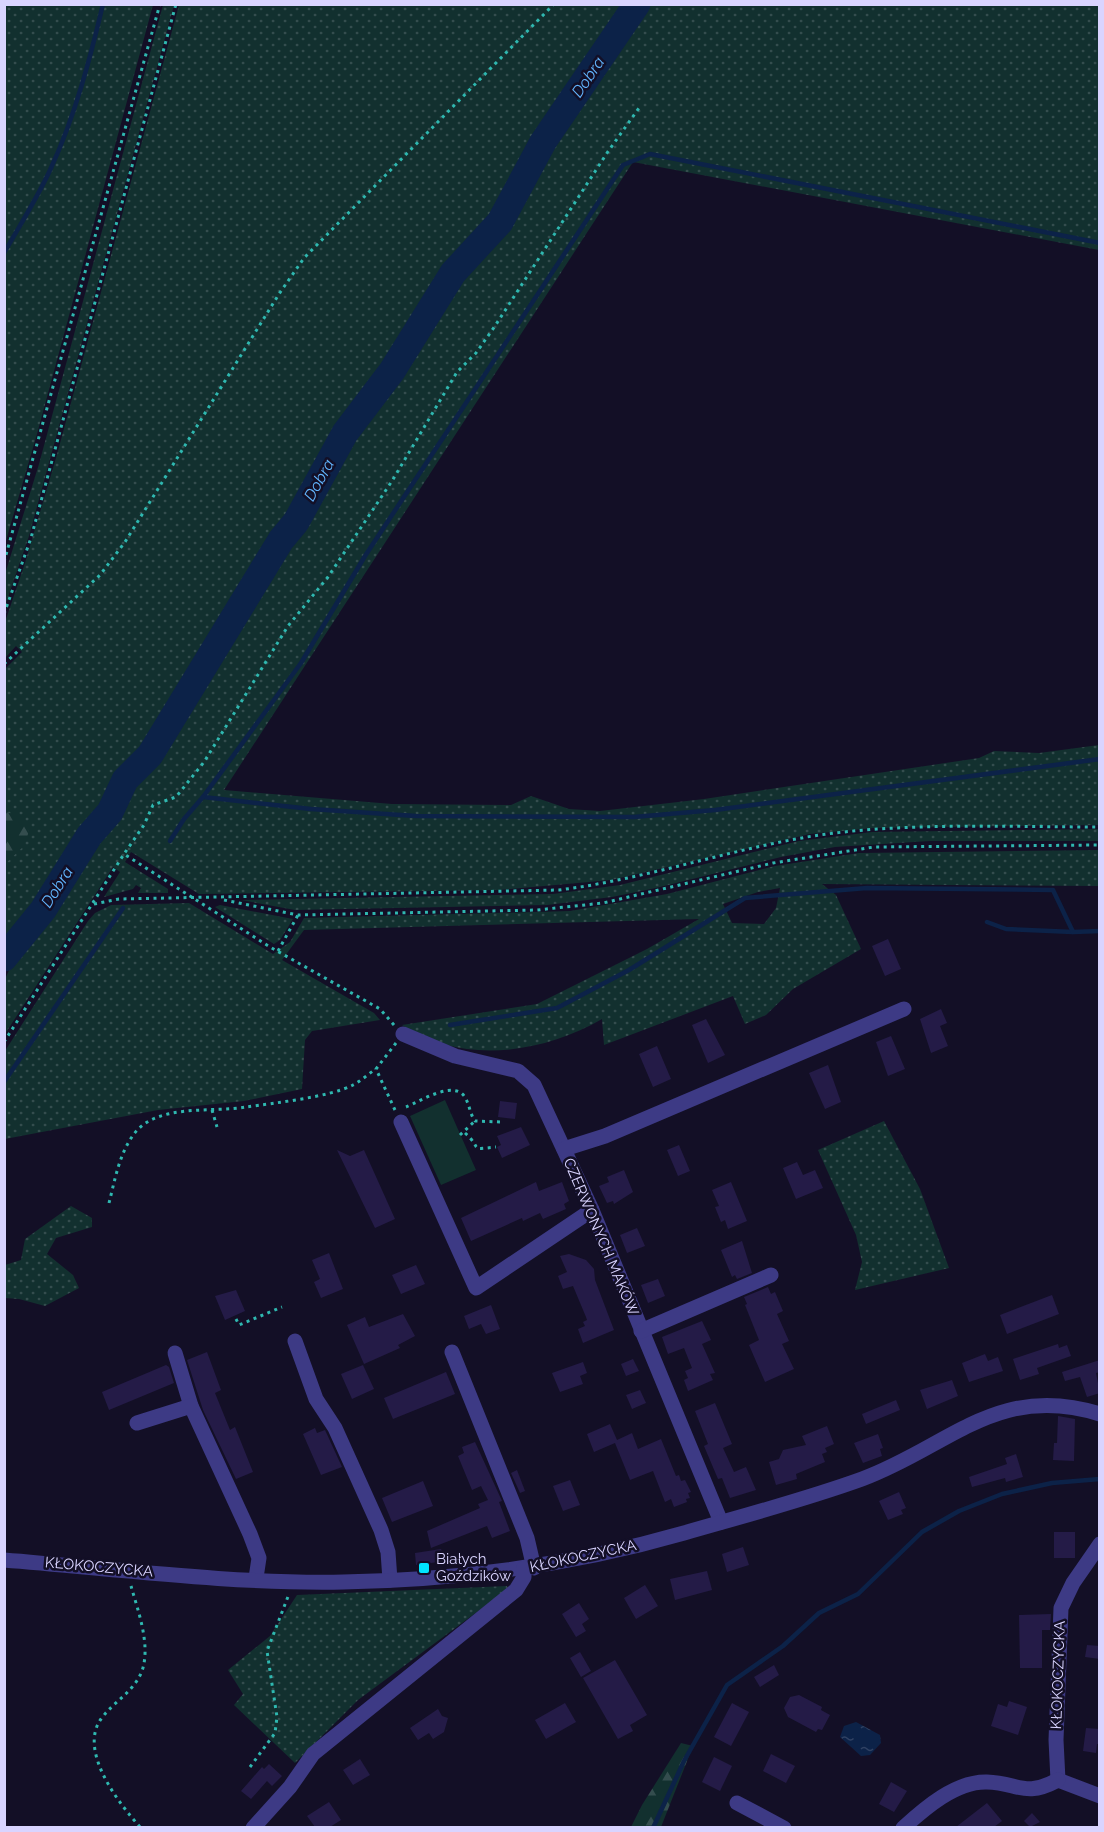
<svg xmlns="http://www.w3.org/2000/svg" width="1104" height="1832" viewBox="0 0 1104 1832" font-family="Raleway,sans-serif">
  <defs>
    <pattern id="grass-dots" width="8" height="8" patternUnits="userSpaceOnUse" patternTransform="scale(1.5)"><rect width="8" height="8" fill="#12302f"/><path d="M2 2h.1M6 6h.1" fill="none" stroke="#344d4e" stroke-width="1.8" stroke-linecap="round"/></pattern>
    <pattern id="forest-firs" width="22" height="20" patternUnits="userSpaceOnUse" patternTransform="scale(1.5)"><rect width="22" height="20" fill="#12302f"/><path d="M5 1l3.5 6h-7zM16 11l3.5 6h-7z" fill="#344d4e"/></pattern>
    <pattern id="water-ripples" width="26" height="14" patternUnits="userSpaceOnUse" patternTransform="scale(1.5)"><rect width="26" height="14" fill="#0c2248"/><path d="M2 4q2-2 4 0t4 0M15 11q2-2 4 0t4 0" fill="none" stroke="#2f4163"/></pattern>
  </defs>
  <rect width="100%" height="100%" fill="#130f26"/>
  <g fill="url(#grass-dots)" fill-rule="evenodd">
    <path d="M5,4l148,1 -116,429 -32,110z"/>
    <path d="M163,5h11l-145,531 -24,70v-32l34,-110z"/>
    <path d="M179,5h454l-79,116 -53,93 -17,25 -43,47 -51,86 -58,75 -36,72 -128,197 -13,27 -26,21 -13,20 -10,22 -23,23 -8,19 -70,104v-283l17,-17 -6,-6 -11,12v-36l20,-59 31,-105z"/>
    <path d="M643,5h456v245l-466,-88 -409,628 168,14 119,1 20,-9 38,13 31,2 104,-12 275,-41 15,-7 45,2 60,-8v80l-225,3 -64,6 -199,46 -112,10 -300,4 -68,-42 -6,10 43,27v4h-30l3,-5 -5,-3 -3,4 -29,8 16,-25 -7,-5 -108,167v-55l7,-15 56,-79 66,-108 24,-27 58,-99 69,-103 61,-110 44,-60 58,-89 51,-60 42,-74z"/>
    <path d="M1099,829v12h-169l-95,6 -54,10 -125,31 -44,9 -65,8 -252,5 -54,-10 312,-6 67,-9 179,-44 73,-9z"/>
    <path d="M1099,850v36l-277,-2 14,11 25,54 -68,40 -27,26 -21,9 -12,-28 -129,49 -2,-26c-60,35 -141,46 -200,6l135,-21 110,-55 52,-30 -395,11 -22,30 92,53 6,7 -68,11 -7,9 -3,49 -58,12 -86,9 -153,29v-88l83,-130 7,-8 16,-8 78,-2 84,51 17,-12 14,-24 266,-7 97,-17 108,-28 84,-13zM780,888l-4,20 -12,16 -32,-1 -9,-19 35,-12z"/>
    <path d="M220,905l73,14 -13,21 -6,4 -59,-37z"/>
    <path d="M884,1121l36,68 29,79 -94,22 7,-28 -6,-27 -38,-85z"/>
    <path d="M71,1206l21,12v9l-36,11 -9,16 26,21 6,13 -34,18 -26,-7 -14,-1v-33l16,-5 4,-21z"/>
    <path d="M507,1586l1,3 -150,111 -63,63 -61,-58 9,-11 -15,-24 42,-34 27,-41z"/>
  </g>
  <g fill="url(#forest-firs)">
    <path d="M5,812l13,3 11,16 -5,15 -19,18z"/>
    <path d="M681,1743l12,3 -32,81h-30l11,-22z"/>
  </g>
  <path fill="#12302f" d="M445,1100l31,70 -35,15 -31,-69z"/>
  <path fill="url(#water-ripples)" d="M856,1722l24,13 1,8 -11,12 -9,1 -21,-19 4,-11z"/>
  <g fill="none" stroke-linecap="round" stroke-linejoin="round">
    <g stroke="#0c2248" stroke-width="4.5">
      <path d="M1100,243l-450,-89 -27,11 -258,391 -64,107 -98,134 108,12 105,7 218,1 81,-7 385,-51"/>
      <path d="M4,253c16,-28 34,-56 47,-85 24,-52 39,-109 52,-164"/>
      <path d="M170,841l14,-22 19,-22"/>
      <path d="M987,922l19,7 67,3"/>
      <path d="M450,1025l107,-17 72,-38 116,-72 122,-10 186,2 20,42 27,-1"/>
      <path d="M4,1082l119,-174"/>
      <path d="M653,1828l31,-67 43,-76 56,-39 36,-33 39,-19 64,-62 37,-21 43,-17 50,-11 48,-4"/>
    </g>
    <path stroke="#0c2248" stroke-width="27" d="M4,958l39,-48 46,-74 21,-24 15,-32 25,-25 131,-215 15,-18 49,-89 47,-62 61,-98 47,-51 43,-80 94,-138"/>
  </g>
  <g fill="#241b47">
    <path d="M888,939l13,30 -16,7 -13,-30z"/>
    <path d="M941,1009l6,14 -7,3 8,20 -17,7 -11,-34z"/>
    <path d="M706,1019l19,36 -17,8 -16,-38z"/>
    <path d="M891,1036l14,33 -17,7 -12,-34z"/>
    <path d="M657,1046l14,33 -18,8 -14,-33z"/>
    <path d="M828,1065l13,37 -16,7 -16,-36z"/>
    <path d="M500,1101l17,2 -2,16 -17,-2z"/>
    <path d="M521,1127l9,18 -28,13 -5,-11 4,-2 -4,-9z"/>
    <path d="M679,1145l11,26 -12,5 -11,-26z"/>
    <path d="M337,1150l13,6 14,-6 31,69 -20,9z"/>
    <path d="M797,1162l6,13 12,-5 8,18 -27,11 -13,-31z"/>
    <path d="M624,1170l9,22 -19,12 -1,-3 -6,2 -8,-17 10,-4 -2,-5z"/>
    <path d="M536,1182l3,9 23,-9 7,19 -5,3 2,5 -23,10 -3,-6 -17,8 -1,-3 -51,23 -10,-23z"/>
    <path d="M731,1182l16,39 -19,8 -3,-9 -4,2 -6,-15 4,-1 -7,-16z"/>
    <path d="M637,1228l8,18 -18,7 -7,-18z"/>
    <path d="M742,1241l10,32 -15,6 -2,-4 -3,2 -11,-27z"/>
    <path d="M329,1253l14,36 -22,9 -7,-16 6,-3 -8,-19z"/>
    <path d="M569,1254l17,6 8,9 1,11 19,50 -31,13 -5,-14 7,-3 -2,-4 4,-2 -1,-3 -13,-31 -10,3 -5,-13 9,-4 -7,-16z"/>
    <path d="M416,1265l9,19 -24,10 -9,-19z"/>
    <path d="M658,1279l7,17 -17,7 -7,-18z"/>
    <path d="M768,1287l3,7 4,-2 8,19 -6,3 12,27 -7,3 12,25 -29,13 -16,-37 10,-5 -14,-35 2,-1 -3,-7z"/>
    <path d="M236,1290l9,21 -20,9 -10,-24z"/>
    <path d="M1052,1295l7,19 -52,20 -7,-19z"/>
    <path d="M491,1305l9,24 -14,5 -5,-10 -12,5 -5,-13z"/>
    <path d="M403,1314l12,22 -17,9 2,3 -36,16 -17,-39 18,-8 4,10z"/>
    <path d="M702,1321l9,19 -9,4 13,29 -5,1 3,6 -25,11 -4,-11 4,-2 -3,-7 7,-3 -8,-20 -16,6 -6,-17z"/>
    <path d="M1058,1344l1,4 8,-3 4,11 -34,12 2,6 -19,6 -7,-21z"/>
    <path d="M207,1352l14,38 -6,3 15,37 5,-3 18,45 -17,7 -33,-69 -16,-50z"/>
    <path d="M985,1354l3,7 10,-4 5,14 -34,11 -7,-19z"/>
    <path d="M633,1359l6,12 -13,5 -5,-12z"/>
    <path d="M1100,1360v12l-4,1 4,20 -13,4 -7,-20 -15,4 -3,-9z"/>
    <path d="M583,1362l4,11 -7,3 3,8 -23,8 -8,-19z"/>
    <path d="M166,1365l3,2 5,16 -65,27 -7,-18z"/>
    <path d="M363,1365l11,24 -22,10 -11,-25z"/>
    <path d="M446,1372l9,22 -62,25 -9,-21z"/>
    <path d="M952,1380l6,16 -31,13 -7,-19z"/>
    <path d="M640,1390l6,13 -14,6 -6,-14z"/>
    <path d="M896,1400l4,10 -34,14 -4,-10z"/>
    <path d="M715,1403l17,41 -9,4 11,24 12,-5 10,23 -26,8 -8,-20 -4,1 -14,-33 4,-2 -13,-33z"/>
    <path d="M1058,1416l17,3 -1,42 -21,-1 1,-17h3z"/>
    <path d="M610,1424l7,16 15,-7 6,16 23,-10 15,37 3,-1 2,6 4,-1 6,12 -3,1 2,5 -4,1 1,3 -13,5 -3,-8 -6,3 -12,-31 -23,9 -15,-37 -21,9 -7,-18z"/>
    <path d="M827,1426l7,18 -9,4 2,4 -5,2 3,8 -29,12 1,5 -21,6 -7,-23 10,-3 4,-9 23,-5 -4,-9z"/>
    <path d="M315,1428l2,5 8,-3 17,37 -21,8 -18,-41z"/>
    <path d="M878,1434l5,14 -3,1 2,7 -19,7 -9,-20z"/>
    <path d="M475,1442l27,59 -3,1 11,29 -18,7 -5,-12 -56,22 -4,-17 53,-23 -2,-4 10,-4 -7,-14 -9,4 -14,-34 6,-3 -2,-6z"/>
    <path d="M1016,1454l7,23 -17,5 -1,-4 -33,9 -3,-10 38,-13 -2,-6z"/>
    <path d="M517,1470l8,21 -5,2 -9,-20z"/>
    <path d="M570,1480l10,25 -17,6 -10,-25z"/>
    <path d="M423,1481l10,25 -41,16 -10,-24z"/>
    <path d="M899,1492l7,16 -5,2 2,4 -15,6 -9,-19z"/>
    <rect x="1054" y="1532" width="21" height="26"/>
    <path d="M743,1547l6,18 -22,7 -5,-18z"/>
    <path d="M441,1549l5,12 -30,4 -1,-12z"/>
    <path d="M707,1571l5,19 -37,10 -5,-21z"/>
    <path d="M645,1585l13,21 -22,13 -12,-21z"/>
    <path d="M579,1603l10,16 -7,5 4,7 -10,6 -14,-23z"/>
    <path d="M1051,1614l-1,16h-8v38h-22l-1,-53z"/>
    <path d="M1087,1645l13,1v13l-15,-2z"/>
    <path d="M580,1652l11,19 -10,6 -11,-19z"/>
    <path d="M615,1660l32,55 -17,10 3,6 -15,8 -35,-61z"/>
    <path d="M774,1665l5,10 -19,12 -6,-10z"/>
    <path d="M799,1695l23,12 -1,3 9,5 -8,15 -4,-1 -2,3 -28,-15 -4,-9 6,-11z"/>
    <path d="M1009,1701l18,6 -9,28 -27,-9 7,-22 9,3z"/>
    <path d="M565,1703l11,19 -30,17 -11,-19z"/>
    <path d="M732,1703l17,9 -18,34 -17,-9z"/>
    <path d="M438,1709l4,7 6,2 -4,14 -11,7 -4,-6 -11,7 -8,-12z"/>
    <path d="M1086,1728l14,1v15h-3l-1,9 -13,-2z"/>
    <path d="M771,1754l24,12 -9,17 -23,-12z"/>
    <path d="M714,1757l18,9 -12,25 -18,-9z"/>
    <path d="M360,1759l10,16 -17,10 -10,-15z"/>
    <path d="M269,1764l13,12 -10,10 -5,-5 -16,18 -10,-8 21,-24 2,2z"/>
    <path d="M891,1782l16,9 -13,21 -15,-8z"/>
    <path d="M329,1802l12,18 -11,7h-15l-8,-11z"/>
    <path d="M987,1803l15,18 -8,6h-38z"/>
    <path d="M1032,1813l8,9 -10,5 -6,-6z"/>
  </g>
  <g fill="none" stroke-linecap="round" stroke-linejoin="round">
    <g stroke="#2fb8b0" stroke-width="3" stroke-dasharray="3 4.5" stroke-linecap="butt">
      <path d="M4,562l156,-558"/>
      <path d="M4,614l27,-76 145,-534"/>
      <path d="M4,664l96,-89 25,-33 154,-248 25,-36 250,-254"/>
      <path d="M224,900l74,15 239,-5 66,-7 170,-40 101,-16 226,-2"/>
      <path d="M94,904l25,-5 440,-9c87,-11 168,-40 254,-54 91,-14 194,-9 287,-9"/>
      <path d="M278,951l20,-36"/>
      <path d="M394,1025l-14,-16 -110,-62 -146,-93 20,-29 9,-20 23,-8 28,-35 84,-136 40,-49 64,-96 65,-109 19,-19 19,-27 112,-173 32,-45"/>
      <path d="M4,1042l120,-188"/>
      <path d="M406,1107c15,-6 50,-29 60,-8 4,8 4,15 9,22l26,1"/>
      <path d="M212,1110l5,17"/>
      <path d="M395,1110l-19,-41 20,-26"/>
      <path d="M465,1133c19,17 2,17 31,14"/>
      <path d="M460,1135l15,-14"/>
      <path d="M109,1203c6,-23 10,-49 25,-69 23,-31 78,-21 112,-27 28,-4 84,-10 107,-22 8,-4 15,-11 23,-16"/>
      <path d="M236,1319l3,6 43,-18"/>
      <path d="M131,1586c7,25 20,59 11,85 -9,22 -28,30 -41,48 -23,32 18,85 40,109"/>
      <path d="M250,1767l25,-34 2,-16 -10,-66 22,-57"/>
    </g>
    <g stroke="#3d3a85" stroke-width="15">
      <path d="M403,1034l52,22 63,15 16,14 58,125 129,312"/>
      <path d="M401,1122l75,166 116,-78"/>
      <path d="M564,1149l41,-13 299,-127"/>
      <path d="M641,1331l130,-56"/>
      <path d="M295,1341l21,58 19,29 46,102 7,22 2,28"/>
      <path d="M452,1352l75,186 7,30"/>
      <path d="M175,1353l16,53"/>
      <path d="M137,1423l54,-17 59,128 9,24 -3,20"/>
      <path d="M4,1560c113,9 227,24 339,22 116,-2 230,-17 341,-49 59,-17 120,-33 178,-54 87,-32 135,-97 238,-65"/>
      <path d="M1058,1780l-2,-40 5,-132 12,-25 27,-39"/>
      <path d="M1058,1780l42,16"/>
      <path d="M737,1803l47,25"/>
      <path d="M253,1828l37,-41 23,-33 203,-164 8,-13v-9"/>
      <path d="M903,1828c22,-20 53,-47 84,-46 32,1 37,16 71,-2"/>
    </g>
  </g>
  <rect fill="#00e5ff" stroke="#130f26" stroke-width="2" x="418" y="1562" width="12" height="12" rx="3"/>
  <g text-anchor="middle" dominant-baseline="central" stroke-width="5" stroke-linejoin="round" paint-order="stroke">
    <g font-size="15" fill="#d9d4ff" stroke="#130f26">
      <text transform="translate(601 1237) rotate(67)">CZERWONYCH MAKÓW</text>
      <text transform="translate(583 1556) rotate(-12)">KŁOKOCZYCKA</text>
      <text transform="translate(99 1567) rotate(5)">KŁOKOCZYCKA</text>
      <text transform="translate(1058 1675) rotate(-88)">KŁOKOCZYCKA</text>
    </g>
    <g font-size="15" fill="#d9d4ff" stroke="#130f26" text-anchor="start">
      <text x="436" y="1559">Białych<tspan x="436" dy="17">Goździków</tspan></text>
    </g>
    <g font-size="16" font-style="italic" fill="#62b6ff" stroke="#130f26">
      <text transform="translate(588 77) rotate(-56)">Dobra</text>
      <text transform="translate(319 480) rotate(-61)">Dobra</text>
      <text transform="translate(57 887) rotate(-58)">Dobra</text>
    </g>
  </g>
  <rect width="1104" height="1832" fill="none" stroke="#d9d4ff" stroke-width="12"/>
</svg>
